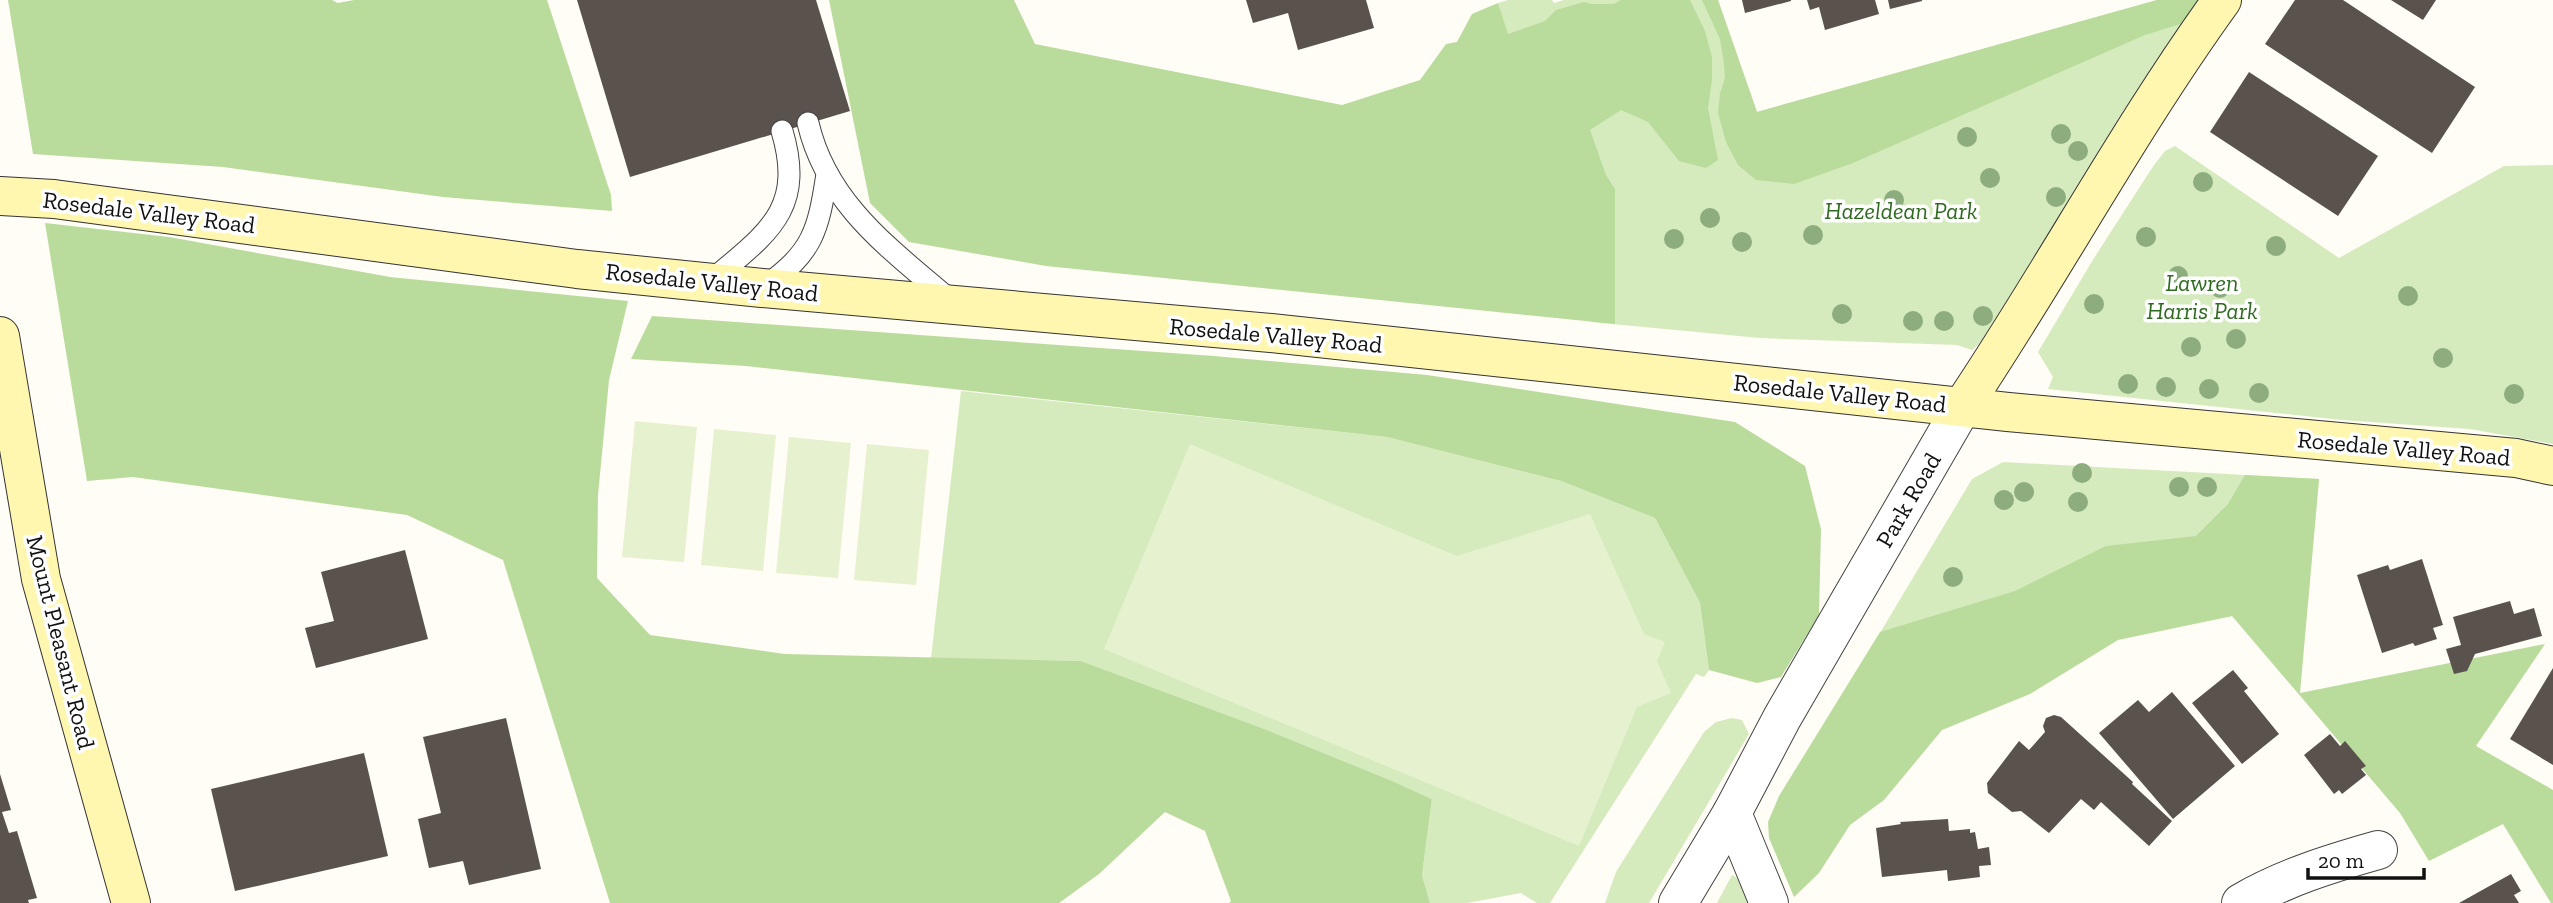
<svg xmlns="http://www.w3.org/2000/svg" width="2553" height="903" viewBox="0 0 2553 903" font-family="'Zilla Slab',serif">
  <rect width="100%" height="100%" fill="#fffdf5"/>
  <g fill="#d5ebbd">
    <path d="M1508,0h44l2,3 10,-3h154l39,112 400,-112h43l-35,49 -185,294 -8,7 -15,-5 -197,-7 -169,-16 -93,-319z"/>
    <path d="M2175,146l164,112 165,-92 49,-1v279l-83,-15 -128,-9 -294,-31 5,-12 -15,-25 56,-94 60,-93 11,-14z"/>
    <path d="M961,391l426,46 174,44 94,37 45,85 9,67 -5,7 -8,-3 -146,229h-13l-16,-10 -54,10h-37l-8,-28 10,-76 -42,-19 -128,-52 -181,-67 -150,-3z"/>
    <path d="M2003,462l316,17 -11,122 -464,92 128,-214z"/>
    <path d="M1732,718l10,2 7,14 -100,169h-44l11,-31 88,-140 12,-10z"/>
    <path d="M1732,875l5,3 13,25h-33z"/>
  </g>
  <g fill="#b9dc9c">
    <path d="M8,0h324l6,3 16,-3h193l64,195 1,16 -169,-14 -220,-30 -190,-13z"/>
    <path d="M829,0h185l21,44 307,61 78,-25 26,-36 11,-2 15,-28 26,-11 10,31 37,-13 11,-11 28,-8 7,2h23l7,-4h69l15,31 7,26v23l-4,28 10,52 -12,8 -27,-7 -31,-39 -27,-12 -31,20 16,45 9,14v135l-569,-58 -137,-24 -39,-39z"/>
    <path d="M1702,0h16l39,112 400,-112h43l-16,23 -39,12 -292,128 -59,21 -38,-4 -18,-15 -12,-23 -8,-29 2,-20 5,-15 -1,-15 -4,-24z"/>
    <path d="M45,223l124,14 221,40 238,24 -19,79 -11,115 -1,83 53,57 135,19 296,7 181,67 128,52 42,19 -10,76 8,28h-201l2,-2 -26,-70 -40,-19 -66,62 -40,29h-449l-107,-343 -96,-45 -274,-38 -46,4z"/>
    <path d="M652,316l562,40 213,19 308,47 70,44 16,63 -2,86 -38,62 -24,6 -48,-13 -9,-67 -45,-85 -94,-37 -174,-44 -641,-71 -115,-7z"/>
    <path d="M2245,475l74,4 -19,214 245,-49 -69,102 77,44v113h-2l-48,-79 -74,37 -29,-48 -168,-197 -114,24 -88,54 -88,36 -58,70 -34,25 -31,48 -25,24 -25,-59 -1,-16 11,-26 101,-164 135,-41 91,-45 90,-10 32,-32z"/>
  </g>
  <g fill="#e6f2cf">
    <path d="M635,421l62,6 -13,135 -62,-5z"/>
    <path d="M714,429l62,6 -13,136 -62,-6z"/>
    <path d="M789,437l62,6 -13,135 -62,-5z"/>
    <path d="M867,444l62,6 -13,135 -62,-5z"/>
    <path d="M1190,444l267,112 133,-42 54,120 21,8 -8,19 14,32 -34,14 -58,139 -475,-197z"/>
  </g>
  <g fill="#5a524d">
    <path d="M577,0h239l34,111 -220,66z"/>
    <path d="M1246,0h120l8,28 -76,22 -10,-37 -35,10z"/>
    <path d="M1742,0h49v1l-46,12z"/>
    <path d="M1807,0h68l4,14 -54,16 -6,-23 -9,3z"/>
    <path d="M1888,0h34v1l-32,8z"/>
    <path d="M2295,0h48l132,87 -43,66 -167,-109z"/>
    <path d="M2391,0h45l-13,20z"/>
    <path d="M2249,72l129,84 -40,60 -128,-84z"/>
    <path d="M405,550l23,89 -112,29 -11,-40 29,-7 -13,-49z"/>
    <path d="M2422,559l21,66 -10,3 4,11 -22,7 -2,-3 -31,10 -25,-78 31,-10 2,5z"/>
    <path d="M2510,601l4,13 20,-6 8,28 -67,18 -8,17 -13,3 -8,-25 15,-4 -8,-28z"/>
    <path d="M2553,668v97l-43,-26z"/>
    <path d="M2233,670l15,18 -4,3 35,43 -37,30 -50,-61z"/>
    <path d="M2172,692l63,74 -62,53 -74,-86 39,-33 11,12z"/>
    <path d="M2054,715l7,2 72,65 -1,2 40,37 -23,25 -48,-44 -7,8 -13,-11 -32,34 -28,-22 -9,1 -24,-19 -1,-10 32,-42 10,9 16,-18 -2,-6 3,-8z"/>
    <path d="M506,718l35,151 -72,16 -6,-24 -34,7 -11,-49 23,-6 -18,-76z"/>
    <path d="M2330,734l10,12 5,-5 21,25 -5,3 5,6 -24,19 -3,-4 -5,4 -30,-39z"/>
    <path d="M364,753l24,103 -153,35 -24,-102z"/>
    <path d="M0,774l11,36 -9,2 7,21 8,-2 20,67 -9,2 1,3h-29z"/>
    <path d="M1948,819l1,12 21,-2v4l5,-1 3,17 11,-2 2,18 -12,1 1,11 -32,4 -1,-11 -65,7 -6,-49 25,-4 -1,-2z"/>
    <path d="M2511,874l10,17 -7,4 5,8h-60z"/>
  </g>
  <g fill="none" stroke-linecap="round" stroke-linejoin="round">
    <defs>
      <g id="lane">
        <path d="M808,123c19,82 84,127 144,179"/>
        <path d="M710,282c55,-48 96,-70 72,-151"/>
        <path d="M764,287c49,-35 54,-55 63,-113"/>
      </g>
      <g id="street">
        <path d="M1732,813l37,90"/>
        <path d="M1678,903l54,-90 50,-95 180,-311"/>
        <path d="M2241,903c42,-25 91,-40 137,-53"/>
      </g>
      <g id="secondary">
        <path d="M0,196l54,3 523,70 185,19 509,45 737,79 508,46 37,8"/>
        <path d="M0,336l41,243 90,324"/>
        <path d="M1962,407c90,-134 166,-277 260,-407"/>
      </g>
    </defs>
    <use href="#lane" stroke="#444" stroke-width="23"/>
    <use href="#street" stroke="#444" stroke-width="40"/>
    <use href="#secondary" stroke="#333" stroke-width="40"/>
    <use href="#lane" stroke="#fff" stroke-width="21"/>
    <use href="#street" stroke="#fff" stroke-width="38"/>
    <use href="#secondary" stroke="#fff6b0" stroke-width="38"/>
  </g>
  <g fill="#8dad7f">
    <circle cx="2061" cy="134" r="10"/>
    <circle cx="1967" cy="137" r="10"/>
    <circle cx="2078" cy="151" r="10"/>
    <circle cx="1990" cy="178" r="10"/>
    <circle cx="2203" cy="182" r="10"/>
    <circle cx="2056" cy="197" r="10"/>
    <circle cx="1894" cy="200" r="10"/>
    <circle cx="1710" cy="218" r="10"/>
    <circle cx="1813" cy="235" r="10"/>
    <circle cx="2146" cy="237" r="10"/>
    <circle cx="1674" cy="239" r="10"/>
    <circle cx="1742" cy="242" r="10"/>
    <circle cx="2276" cy="246" r="10"/>
    <circle cx="2178" cy="276" r="10"/>
    <circle cx="2220" cy="288" r="10"/>
    <circle cx="2408" cy="296" r="10"/>
    <circle cx="2094" cy="304" r="10"/>
    <circle cx="1842" cy="314" r="10"/>
    <circle cx="1983" cy="316" r="10"/>
    <circle cx="1913" cy="321" r="10"/>
    <circle cx="1944" cy="321" r="10"/>
    <circle cx="2236" cy="339" r="10"/>
    <circle cx="2191" cy="347" r="10"/>
    <circle cx="2443" cy="358" r="10"/>
    <circle cx="2128" cy="384" r="10"/>
    <circle cx="2166" cy="387" r="10"/>
    <circle cx="2209" cy="389" r="10"/>
    <circle cx="2259" cy="393" r="10"/>
    <circle cx="2514" cy="394" r="10"/>
    <circle cx="2082" cy="473" r="10"/>
    <circle cx="2179" cy="487" r="10"/>
    <circle cx="2207" cy="487" r="10"/>
    <circle cx="2024" cy="492" r="10"/>
    <circle cx="2004" cy="500" r="10"/>
    <circle cx="2078" cy="502" r="10"/>
    <circle cx="1953" cy="577" r="10"/>
  </g>
  <g text-anchor="middle" dominant-baseline="central" stroke-width="7" stroke-linejoin="round" paint-order="stroke">
    <g font-size="24" font-style="italic" fill="#2f6b1f" stroke="#fff">
      <text x="1901" y="210">Hazeldean Park</text>
      <text x="2202" y="282">Lawren<tspan x="2202" dy="28">Harris Park</tspan></text>
    </g>
    <g font-size="24" fill="#111" stroke="#fff">
      <text transform="translate(149 212) rotate(7)">Rosedale Valley Road</text>
      <text transform="translate(712 282) rotate(6)">Rosedale Valley Road</text>
      <text transform="translate(1276 335) rotate(5)">Rosedale Valley Road</text>
      <text transform="translate(1840 393) rotate(6)">Rosedale Valley Road</text>
      <text transform="translate(2404 448) rotate(5)">Rosedale Valley Road</text>
      <text transform="translate(1908 500) rotate(-60)">Park Road</text>
      <text transform="translate(61 642) rotate(76)">Mount Pleasant Road</text>
    </g>
  </g>
  <path d="M2308 868v10h116v-10" fill="none" stroke="#111111" stroke-width="3.5"/>
  <text x="2318" y="868" font-size="21" fill="#111111" stroke="#ffffff" stroke-width="5" paint-order="stroke">20 m</text>
</svg>
